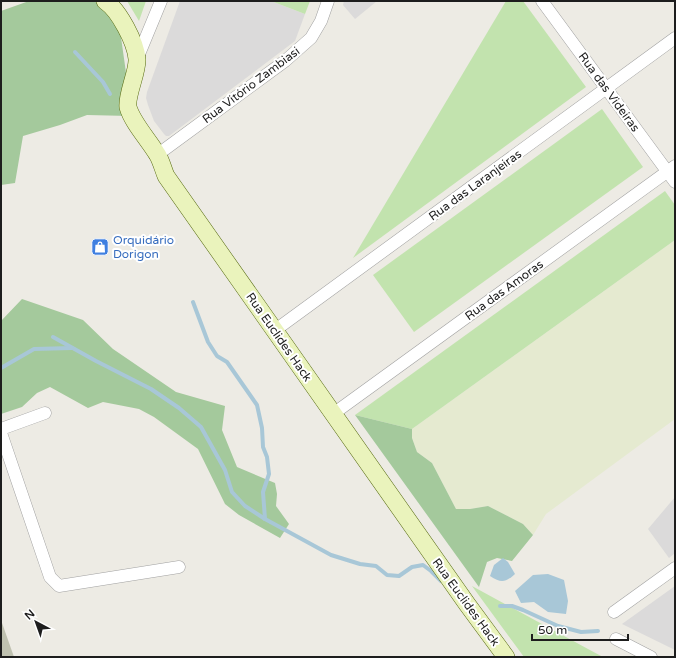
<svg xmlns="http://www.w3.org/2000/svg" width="676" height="658" viewBox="0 0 676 658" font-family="'Varela Round',sans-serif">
  <rect width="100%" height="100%" fill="#edebe4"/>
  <g fill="#dbdada">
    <path d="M180,1h91l34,13 -10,27 -126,95h-3l-2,-2 -10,-13 -6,-16 -2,-7 1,-6z"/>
    <path d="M344,1h33l-22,18 -12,-14z"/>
    <path d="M675,497v56l-6,5 -21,-29z"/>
    <path d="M675,586v64l-53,-26z"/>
  </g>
  <path fill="#bfc1b0" d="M1,620l13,37h-13z"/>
  <path fill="#e5ead0" d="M675,240v179l-129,95 -13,21 -10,-11 -35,-18 -18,3h-14l-24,-46 -15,-11 -5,-14v-9z"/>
  <g fill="#c2e3ae">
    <path d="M127,1h19l-7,20z"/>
    <path d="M271,1h39l-5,13z"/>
    <path d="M506,1h17l63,86 -233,171z"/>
    <path d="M602,109l41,58 -229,165 -41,-57z"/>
    <path d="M665,191l10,14v35l-263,189 -57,-14z"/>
    <path d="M472,586l116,63 15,8h-79z"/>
  </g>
  <g fill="#a4c99c">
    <path d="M29,1h68l22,22 10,71 1,22 -43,-1 -27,10 -37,11 -8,47 -14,2v-174z"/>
    <path d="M22,299l61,21 30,29 63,43 49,14 -3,24 15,37 38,16 2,11 -1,12 13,18 -9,14 -41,-23 -14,-11 -27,-55 -44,-32 -15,-8 -36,-7 -15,6 -38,-21 -13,6 -15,14 -21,7v-93z"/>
    <path d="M355,415l57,14v9l5,14 15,11 24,46h14l18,-3 35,18 10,11 -21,26 -15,-3 -10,4 -8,25z"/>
  </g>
  <g fill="#a8c7d7">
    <path d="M503,558l5,4 7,12c-10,9 -14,9 -25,2l4,-11z"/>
    <path d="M548,574l16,6 4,21 -2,13 -18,-2 -14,-10 -13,1 -6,-12 18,-16z"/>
  </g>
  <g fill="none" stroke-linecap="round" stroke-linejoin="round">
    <g stroke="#a8c7d7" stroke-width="4">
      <path d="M75,52l28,30 7,12"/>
      <path d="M193,302l15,40 9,14 10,6 30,43 5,23 1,19 4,10 2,17 -6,18 2,27"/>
      <path d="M53,337l43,24 55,28 28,19 22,19 24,43 7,22 13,14 20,13 66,36 29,9 16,2 11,9 12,1 13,-9 11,-2 8,6 10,10"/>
      <path d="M1,368l33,-19 38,-1"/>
      <path d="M500,606h12l11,4 35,16 23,6 17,-1"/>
    </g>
    <defs>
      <g id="street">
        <path d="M542,1l133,181"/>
        <path d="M137,59l24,-58"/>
        <path d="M157,155l128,-94 26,-23 10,-17 7,-20"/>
        <path d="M274,331l401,-293"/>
        <path d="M333,414l342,-248"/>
        <path d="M1,429l44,-16"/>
        <path d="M1,433l49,144 9,9 120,-19"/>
        <path d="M614,612l61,-44"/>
        <path d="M616,639l35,18"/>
      </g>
      <path id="secondary" d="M105,1c14,9 31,42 32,58 1,12 -11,37 -9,48 4,15 20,32 29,47 4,6 6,15 9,22l301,428 39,53"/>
    </defs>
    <use href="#street" stroke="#a1a1a1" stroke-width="13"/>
    <use href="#secondary" stroke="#55690f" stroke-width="18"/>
    <use href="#street" stroke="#fff" stroke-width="12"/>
    <use href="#secondary" stroke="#eaf3bc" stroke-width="17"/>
  </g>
  <defs>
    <symbol id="shop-square" viewBox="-11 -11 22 22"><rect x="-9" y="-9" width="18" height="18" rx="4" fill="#3f7fe0" stroke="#fff"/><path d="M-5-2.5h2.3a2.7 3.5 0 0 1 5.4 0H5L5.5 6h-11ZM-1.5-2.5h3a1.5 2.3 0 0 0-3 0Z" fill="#fff"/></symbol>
  </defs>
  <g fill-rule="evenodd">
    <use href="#shop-square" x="90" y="237" width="20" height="20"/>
  </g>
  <g text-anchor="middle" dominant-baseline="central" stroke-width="4" stroke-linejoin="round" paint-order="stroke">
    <g font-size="12" fill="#1d1d1d" stroke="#fff">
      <text transform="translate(251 85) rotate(-37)">Rua Vitório Zambiasi</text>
      <text transform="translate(609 92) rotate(54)">Rua das Videiras</text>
      <text transform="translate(475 185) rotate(-36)">Rua das Laranjeiras</text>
      <text transform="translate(504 290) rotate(-36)">Rua das Amoras</text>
      <text transform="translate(279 337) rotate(55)">Rua Euclides Hack</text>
      <text transform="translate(466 602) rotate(54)">Rua Euclides Hack</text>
    </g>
    <g font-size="12" fill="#366cbe" stroke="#fff" text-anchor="start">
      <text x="113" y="240">Orquidário<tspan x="113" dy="14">Dorigon</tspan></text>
    </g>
  </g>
  <rect width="676" height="658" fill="none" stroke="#1d1d1d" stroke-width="4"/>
  <g transform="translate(36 622) rotate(319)" stroke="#ffffff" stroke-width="3" paint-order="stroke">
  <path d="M0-3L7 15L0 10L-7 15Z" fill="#1d1d1d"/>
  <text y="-6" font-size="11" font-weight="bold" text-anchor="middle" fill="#1d1d1d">N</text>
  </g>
  <path d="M532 634v6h96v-6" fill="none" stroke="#1d1d1d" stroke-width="2"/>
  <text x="538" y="634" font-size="12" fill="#1d1d1d" stroke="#ffffff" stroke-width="3" paint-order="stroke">50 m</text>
</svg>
